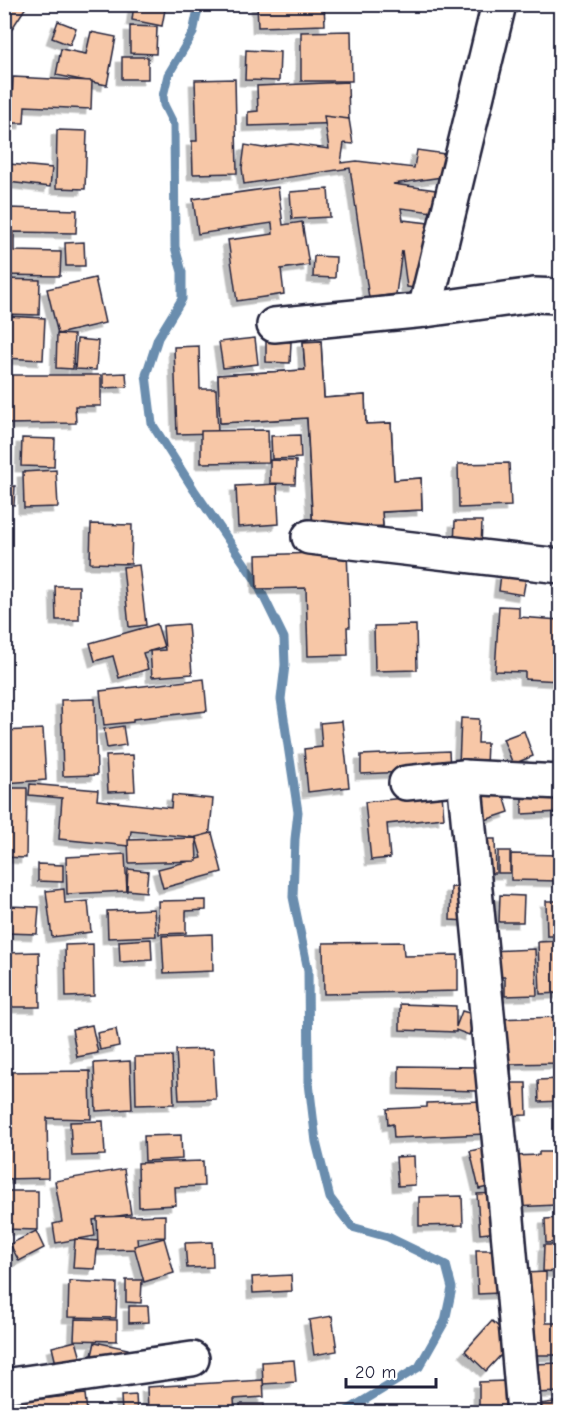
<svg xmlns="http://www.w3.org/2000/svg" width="565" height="1417" viewBox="0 0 565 1417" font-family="'Comic Neue',sans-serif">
  <defs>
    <filter id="shadow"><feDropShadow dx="-5.5" dy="5.5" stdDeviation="0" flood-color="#0004"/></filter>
  </defs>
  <rect width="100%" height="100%" fill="#fff"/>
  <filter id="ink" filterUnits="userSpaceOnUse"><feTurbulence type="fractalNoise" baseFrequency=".0167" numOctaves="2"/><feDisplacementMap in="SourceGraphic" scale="12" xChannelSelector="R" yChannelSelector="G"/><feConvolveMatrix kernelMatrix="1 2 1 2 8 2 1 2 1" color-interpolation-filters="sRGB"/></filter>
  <g filter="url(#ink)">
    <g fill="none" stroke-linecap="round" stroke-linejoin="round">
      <path stroke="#6a8dae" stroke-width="9" d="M199,4l-6,29 -25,42 -5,21 1,9 10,20 1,122 7,25v27l-24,39 -12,37 6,49 42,66 61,89 29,59 1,27 -4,34 17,113 -3,27 -2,58 15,73 1,113 7,59 14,56 22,29 36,10 58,28 6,23 -7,33 -26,46 -74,45"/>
    </g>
    <g fill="#f7c7a7" stroke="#22223b" stroke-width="1.5" filter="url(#shadow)">
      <path d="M4,4h24l-24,37z"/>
      <path d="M134,4h32l-4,22 -30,-6z"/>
      <path d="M257,4h67l1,21 -67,2z"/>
      <path d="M58,21l18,7 -6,17 -18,-7z"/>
      <path d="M130,26l27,1 -1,27 -26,-1z"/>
      <path d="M351,31l1,50h-51v-49z"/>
      <path d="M91,32l25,5 -9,48 -51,-10 5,-26 25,5z"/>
      <path d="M246,50l34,2 -1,29 -34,-1z"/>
      <rect x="122" y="57" width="26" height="22"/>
      <path d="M13,77l79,4 -1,28 -66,-3 -1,17h-13z"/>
      <path d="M235,79l2,94 -44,1 -1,-33h5l-2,-61z"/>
      <path d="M348,82l1,41 -101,3v-14l10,-1 -1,-25z"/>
      <path d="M324,116l25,3 4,25 -9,-1 -3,20 16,-2 57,7 3,-18 35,5 -3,21 -56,8 50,7 -2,22 -40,-5 2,12 35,4 -9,66 -22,-3 -5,-37 -6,44 -27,4 -19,-130 -106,16 -2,-16 3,-23 18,3 28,-4 38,5z"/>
      <path d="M57,130l30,1 -2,58 -29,-1z"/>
      <path d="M9,164l43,4 -2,19 -42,-5z"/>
      <path d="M278,187l5,38 19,-3 7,43 -28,4 3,25 -47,7 -9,-61 45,-6 -1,-11 -74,11 -5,-35z"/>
      <path d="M328,189l2,28 -38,2 -2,-27z"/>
      <path d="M8,208l69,2 -1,23 -62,-1v19l47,1 -1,24 -56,-1v-48h4z"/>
      <path d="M84,242l1,24h-19l-1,-23z"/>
      <path d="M314,256l22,1 -1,21 -22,-1z"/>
      <path d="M95,278l10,45 -47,11 -11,-45z"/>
      <path d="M4,279l36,1 -1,35 -35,-1z"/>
      <path d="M4,316l41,2 -2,42 -39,-2z"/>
      <path d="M57,334l17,1 -1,34 -17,-1z"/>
      <path d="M255,338l3,26 -35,4 -4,-26z"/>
      <path d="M77,339l21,2 -2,29 -21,-1z"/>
      <path d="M266,341l25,1 -1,21 -24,-1z"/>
      <path d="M321,341l3,57 41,-3 1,29 25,-1 3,57 27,-2 1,32 -40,2 1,14 -70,4 -6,-112 -87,5 -2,-48 87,-5 -2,-28z"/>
      <path d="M321,341l3,57 41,-3 1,29 25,-1 3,57 27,-2 1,32 -40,2 1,14 -70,4 -6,-112 -87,5 -2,-48 87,-5 -2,-28z"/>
      <path d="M199,346l1,43h16l2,44 -41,1 -3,-87z"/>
      <path d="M126,373l1,14 -24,1v-14z"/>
      <path d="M4,375h97v31h-26l1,17 -72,1z"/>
      <path d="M268,430l1,32 -68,1v-32z"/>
      <path d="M300,435l1,23 -29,1 -1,-23z"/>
      <path d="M22,438l33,1 -1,28 -33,-1z"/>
      <path d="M270,460l26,1 -1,23 -25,-1z"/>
      <path d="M509,463l2,43 -52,2 -1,-44z"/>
      <path d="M56,470l2,37 -34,1 -1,-36z"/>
      <path d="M277,484l2,40 -41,3 -2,-41z"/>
      <path d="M4,486h11l-1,19 -10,-1z"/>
      <path d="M455,521h27l-1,28 -27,-1z"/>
      <path d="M91,524l41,1 -1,39 -41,-1z"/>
      <path d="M347,552l3,75h-3l1,28 -40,1 -2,-68 -49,1 -1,-34z"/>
      <path d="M139,565l7,60 -17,2 -6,-60z"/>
      <path d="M501,574l25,4 -3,17 -24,-4z"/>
      <path d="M55,586h24v34h-23z"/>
      <path d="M499,606l20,1v10l41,3v61l-35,-2v-7l-30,-1z"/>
      <path d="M157,624l7,23 -21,6 5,16 -29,9 -6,-22 -18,5 -5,-18z"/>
      <path d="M188,624l4,50 -40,3 -2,-26 15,-1 -2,-24z"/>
      <path d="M416,625l1,45 -42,1 -1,-45z"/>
      <path d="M204,679l3,32 -74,8v3l-29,3 -4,-34z"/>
      <path d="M95,699l2,76 -34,1 -2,-76z"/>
      <path d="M461,718l18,1 -1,24h9l-1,23 -27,-1z"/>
      <path d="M342,721l7,66 -41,5 -4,-43 18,-2 -2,-24z"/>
      <path d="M123,726l3,19 -19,3 -3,-19z"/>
      <path d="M43,729l3,51 -41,3 -1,-52z"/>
      <path d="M524,731l9,25 -20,8 -10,-25z"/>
      <path d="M449,751l1,19 -89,4v-19z"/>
      <path d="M133,755l2,36 -27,1 -2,-36z"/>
      <path d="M30,784l68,6 -1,10 74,8 1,-13 41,4 -4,40 -78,-8 -2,15 -70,-7 3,-41 -33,-3z"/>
      <path d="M501,786l8,26 -33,11 -9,-27z"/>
      <path d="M4,788h23l-1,70 -22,-1z"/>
      <path d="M560,792v20l-38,2v-20z"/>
      <path d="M442,794l2,24 -57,6 3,34 -19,2 -6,-58z"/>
      <path d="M212,833l10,39 -59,16 -5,-19 44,-11 -6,-21z"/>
      <path d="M196,838l1,23 -68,2 -1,-23z"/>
      <path d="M475,839h20l1,34h-20z"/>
      <rect x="498" y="851" width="12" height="22"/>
      <path d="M125,854l2,37 -60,3 -1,-37z"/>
      <path d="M511,854l49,1v26l-49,-1z"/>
      <path d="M38,864l25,1v17l-25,-1z"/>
      <path d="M128,869l20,2 -2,21 -19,-2z"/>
      <path d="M451,887l18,1 -2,33 -17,-1z"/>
      <path d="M64,889l1,14 23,-2 3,31 -39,5 -6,-46z"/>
      <path d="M500,895l24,1 -1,26h-24z"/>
      <path d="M206,900v10l-20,1v22l-27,1 -1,-33z"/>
      <path d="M546,901h14v35h-13z"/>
      <path d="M4,906l35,1 -2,27 -33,-1z"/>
      <path d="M154,909l2,27 -48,2 -1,-27z"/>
      <path d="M212,934l1,37 -49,2 -2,-37z"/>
      <path d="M151,939l1,21 -32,2 -1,-21z"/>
      <path d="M560,941v52l-20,1 -2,-52z"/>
      <path d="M403,942l1,14 54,-1v36l-134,3 -1,-51z"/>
      <path d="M93,944l1,52 -28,1 -1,-52z"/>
      <path d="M535,949l2,46 -32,1v-19h-17l-1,-26z"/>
      <path d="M39,952l1,55h-36v-54z"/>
      <path d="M400,1004l56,2v21l6,-16 14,4 -7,20 -13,-5v2l-56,-2z"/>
      <path d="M560,1017v46l-49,1v17l-12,1 -2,-63z"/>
      <path d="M92,1025l6,28 -21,4 -5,-28z"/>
      <path d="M116,1029l3,17 -19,4 -3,-17z"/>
      <path d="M213,1049l3,50 -37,1 -3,-50z"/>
      <path d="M172,1056l2,48 -38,1 -1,-48z"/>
      <path d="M130,1061l2,48 -36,2 -2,-48z"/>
      <path d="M399,1066l80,1 -1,24 -79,-2z"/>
      <path d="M90,1071l1,48 -44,-1 1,60 -44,1v-107z"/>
      <path d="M560,1079v22l-21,1 -1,-22z"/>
      <path d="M500,1083h26l1,32 -26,1z"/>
      <path d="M483,1101l2,33 -91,4 -1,-14 -5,1 -1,-16 40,-2v-4z"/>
      <path d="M103,1121l2,34 -33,1 -2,-34z"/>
      <path d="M181,1135l1,24 -37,2 -1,-25z"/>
      <path d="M488,1147l9,38 -18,4 -9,-38z"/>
      <path d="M556,1147h4v52h-3z"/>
      <path d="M539,1152h15l2,53 -42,2 -2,-51 27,-1z"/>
      <path d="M414,1156l1,29 -17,1 -2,-29z"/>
      <path d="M203,1161l1,25 -29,1 1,18 -37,2 -1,-44z"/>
      <path d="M124,1169l7,45 -38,6 2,16 -39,7 -3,-19 9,-2 -7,-41z"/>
      <path d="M4,1191h34v39l-34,-1z"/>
      <path d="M495,1193l3,39 -18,2 -3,-40z"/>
      <path d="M462,1196l1,29 -44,1v-29z"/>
      <path d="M165,1215v22l-28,1 1,11 -40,1 -1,-33z"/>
      <path d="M560,1218v24l-14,1 -1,-24z"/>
      <path d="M36,1231l8,17 -25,13 -9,-17z"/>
      <path d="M164,1238l10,35 -30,9 -10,-36z"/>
      <path d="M75,1239l23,2 -3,28 -22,-1z"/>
      <path d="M212,1242l1,25 -26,1 -2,-25z"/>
      <path d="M544,1245h16v27l-17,-1z"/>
      <path d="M476,1250h22l2,43 -22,1z"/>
      <path d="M546,1272v51h14v32h-35l-1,-82z"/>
      <path d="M291,1275l1,16 -39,2 -1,-16z"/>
      <path d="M126,1280h16l-1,23 -15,-1z"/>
      <path d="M69,1281l48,2 -1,35 -48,-1z"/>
      <path d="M129,1306h19l1,16 -20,1z"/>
      <path d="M332,1316l5,35 -23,4 -5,-35z"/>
      <path d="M75,1319l42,1v21l-43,-1z"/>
      <path d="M492,1321l22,20 -28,30 -21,-20z"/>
      <path d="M76,1341l6,21 -25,6 -5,-21z"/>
      <path d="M95,1342l33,7 -4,17 -33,-6z"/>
      <path d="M294,1360l2,22 -33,2 -1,-22z"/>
      <path d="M558,1363l1,29 -24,1 -1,-29z"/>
      <path d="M263,1380l1,17 -30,2 1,13h-41l-1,-5 -45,3 -1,-23z"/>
      <path d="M504,1381l1,31h-26v-30z"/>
      <path d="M85,1394l2,18h-83v-9z"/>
      <path d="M136,1395l1,17h-15l-1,-16z"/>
      <path d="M560,1401v11h-32l-1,-6z"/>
      <rect x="240" y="1404" width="24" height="8"/>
    </g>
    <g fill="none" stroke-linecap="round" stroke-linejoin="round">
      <defs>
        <g id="minor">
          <path d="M425,310l74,-306"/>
          <path d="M274,325l151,-15 109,-15 26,1"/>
          <path d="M309,537l251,29"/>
          <path d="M464,777l42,431 18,204"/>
          <path d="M406,783l58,-6 96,5"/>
          <path d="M4,1386l188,-27"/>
        </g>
      </defs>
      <use href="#minor" stroke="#22223b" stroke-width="38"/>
      <use href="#minor" stroke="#fff" stroke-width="33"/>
    </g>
  </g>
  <rect width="565" height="1417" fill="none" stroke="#fff" stroke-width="24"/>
  <rect x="12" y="12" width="541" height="1393" fill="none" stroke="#22223b" stroke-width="2" filter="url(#ink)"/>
  <path d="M346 1378v9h90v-9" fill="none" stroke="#22223b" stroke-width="3"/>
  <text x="355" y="1378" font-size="18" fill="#22223b" stroke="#ffffff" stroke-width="4.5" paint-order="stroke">20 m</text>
</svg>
